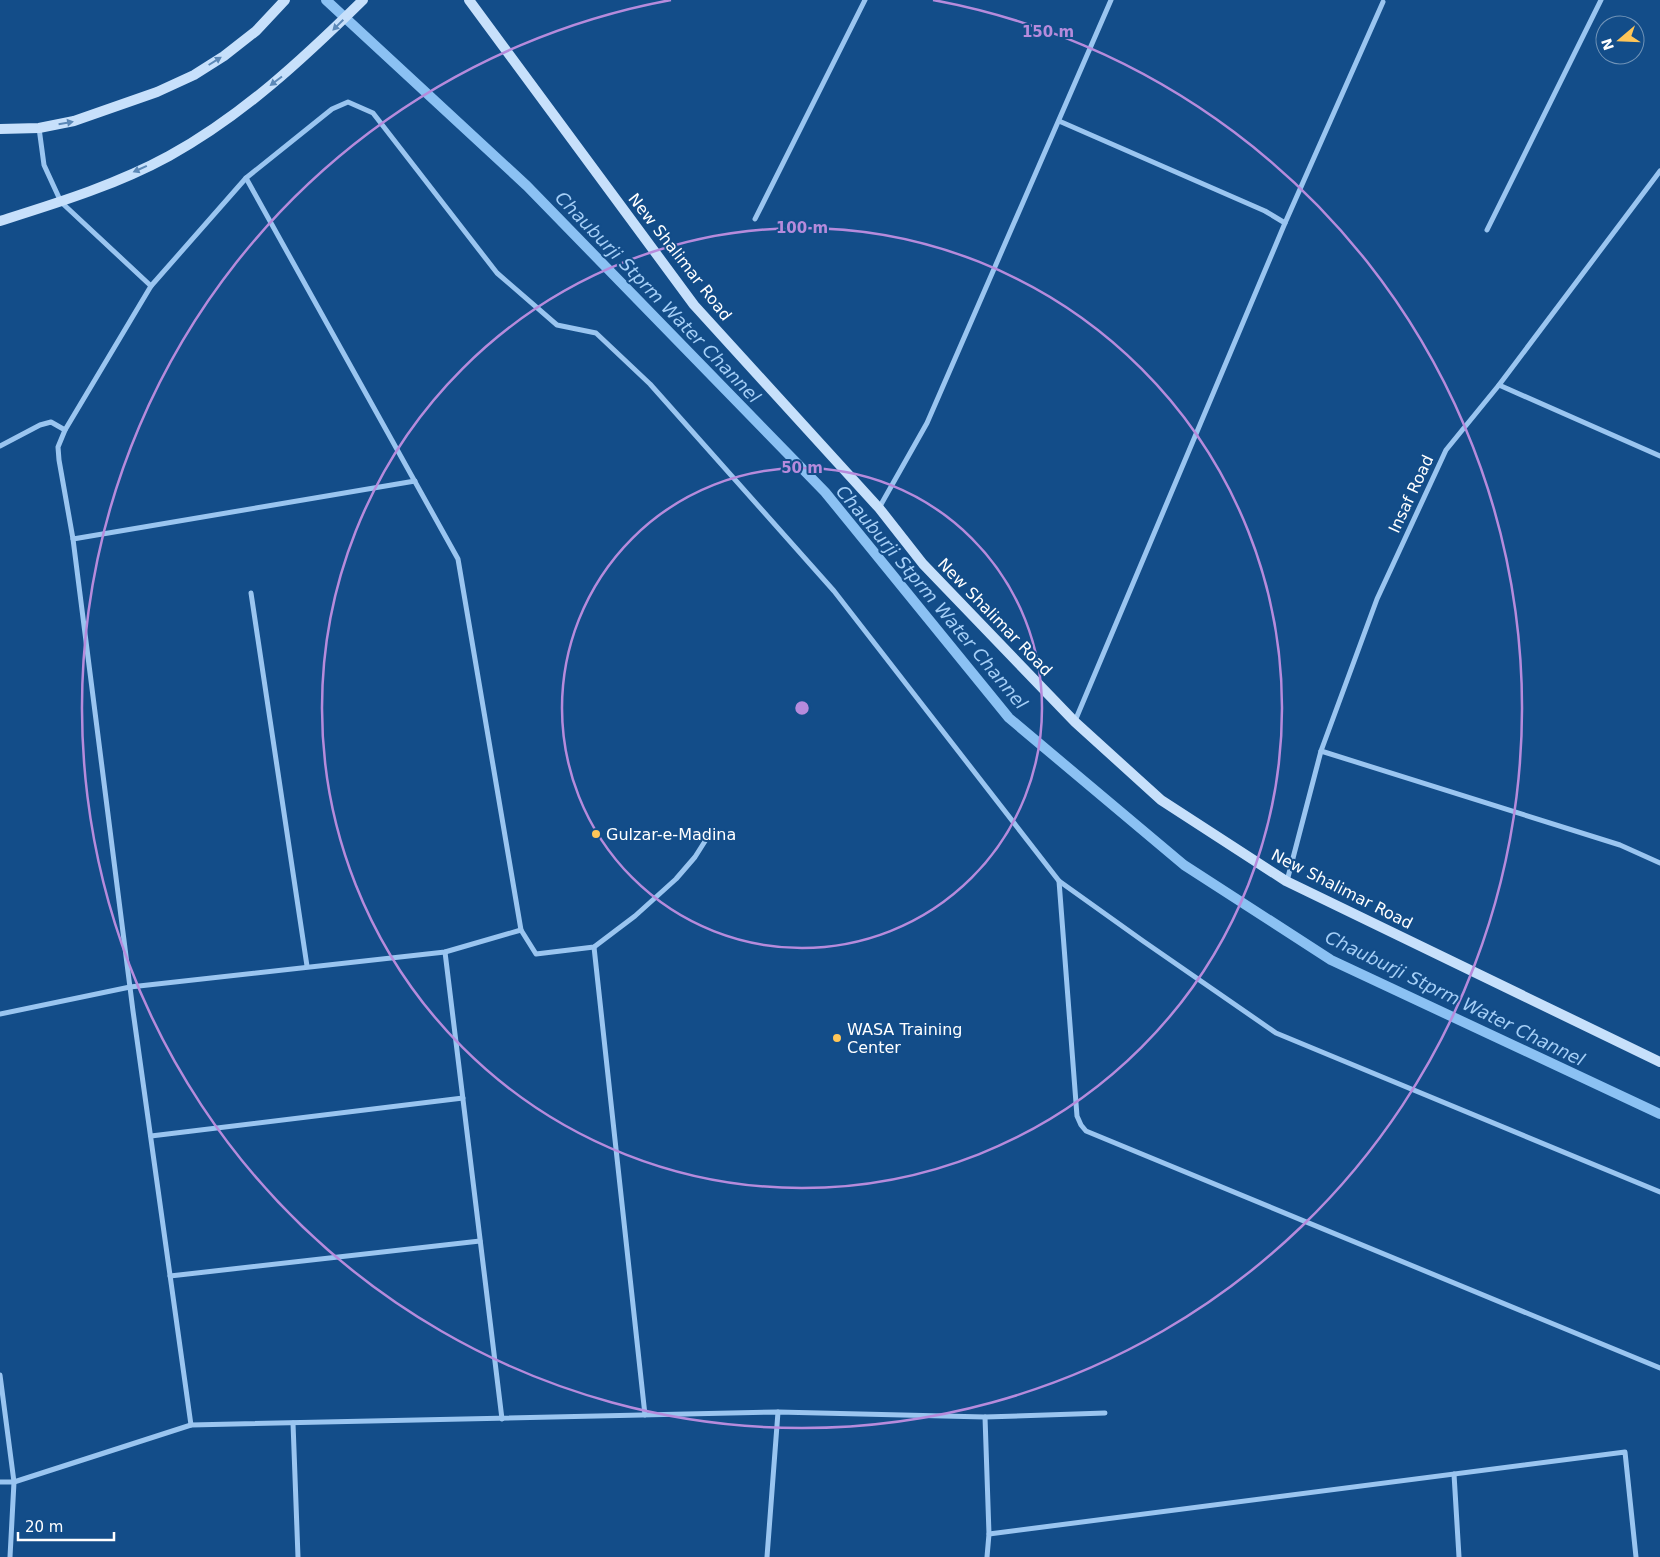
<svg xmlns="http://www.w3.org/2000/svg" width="1660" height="1557" viewBox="0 0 1660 1557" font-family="'DejaVu Sans',sans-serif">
  <rect width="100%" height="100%" fill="#134d89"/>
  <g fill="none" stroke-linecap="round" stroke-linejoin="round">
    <path stroke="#8bc1f3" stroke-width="10" d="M326,0l201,186 298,306 184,226 175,147 147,95 329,154"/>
    <g stroke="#9ac5f0" stroke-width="5">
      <path d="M1059,121l206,90 20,12 -210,498"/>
      <path d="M39,128l5,37 17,37 90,84 -86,144 -7,17 1,13 14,79 60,472 58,414"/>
      <path d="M246,178l212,381 63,371"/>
      <path d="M755,219l110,-219"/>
      <path d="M1285,223l98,-221"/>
      <path d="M1487,230l114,-230"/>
      <path d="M151,286l95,-108 86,-69 16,-7 25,11 124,160 60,52 39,8 54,51 184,207 225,290 84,60 133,92 384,159"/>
      <path d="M1499,385l161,71"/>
      <path d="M0,446l40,-21 11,-3 14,8"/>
      <path d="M879,508l48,-85 184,-423"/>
      <path d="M73,539l342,-58"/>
      <path d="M251,593l56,373"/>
      <path d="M1321,751l299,94 40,18"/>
      <path d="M1059,881l18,235 4,9 5,6 574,237"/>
      <path d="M1287,881l34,-130 56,-152 69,-149 53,-65 161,-214"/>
      <path d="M594,947l51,468"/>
      <path d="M445,952l57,467"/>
      <path d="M0,1014l130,-27 315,-35 76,-22 15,24 58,-7 41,-31 41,-37 19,-22 12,-19"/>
      <path d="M151,1136l312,-38"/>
      <path d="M170,1276l310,-35"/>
      <path d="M0,1375l14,107 -4,75"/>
      <path d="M985,1417l4,117 -2,23"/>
      <path d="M293,1423l5,134"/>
      <path d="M1454,1474l5,83"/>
      <path d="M0,1482h14l177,-57 587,-13 207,5 120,-4"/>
      <path d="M989,1534l636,-82 11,105"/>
      <path d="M767,1557l11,-145"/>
    </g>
    <g stroke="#c7e0fb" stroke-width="10">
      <path d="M469,0l225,305 185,203 44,56 152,158 86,78 125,81 374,181"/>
      <path d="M0,129l39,-1 35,-7 83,-29 37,-17 30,-19 32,-25 29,-31"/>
      <path d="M0,221c57,-18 116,-36 169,-65 73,-40 135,-98 194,-156"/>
    </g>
  </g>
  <defs><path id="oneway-solid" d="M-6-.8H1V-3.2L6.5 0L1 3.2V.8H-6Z" transform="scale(1.25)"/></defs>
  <g fill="#5b88b7">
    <use href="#oneway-solid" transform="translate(338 25) rotate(135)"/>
    <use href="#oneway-solid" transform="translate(215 61) rotate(-32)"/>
    <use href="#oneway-solid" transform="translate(276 81) rotate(143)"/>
    <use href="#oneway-solid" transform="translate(66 123) rotate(-10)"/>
    <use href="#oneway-solid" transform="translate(140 169) rotate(156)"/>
  </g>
  <g fill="none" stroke="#b68bdc" stroke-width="2.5">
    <circle cx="802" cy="708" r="240"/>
    <circle cx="802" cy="708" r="480"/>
    <path d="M933 0A720 720 0 1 1 671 0"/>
  </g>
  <g fill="#ffc658" stroke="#134d89" stroke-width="2">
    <circle cx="596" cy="834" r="5"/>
    <circle cx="837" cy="1038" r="5"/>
  </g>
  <g text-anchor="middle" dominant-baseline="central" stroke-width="4" stroke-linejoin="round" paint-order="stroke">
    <g font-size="16" fill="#fff" stroke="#134d89">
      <text transform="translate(680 257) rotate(52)">New Shalimar Road</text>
      <text transform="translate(1411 494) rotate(-65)">Insaf Road</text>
      <text transform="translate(995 617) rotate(46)">New Shalimar Road</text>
      <text transform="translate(1342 889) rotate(27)">New Shalimar Road</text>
    </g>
    <g font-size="16" fill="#fff" stroke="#134d89" text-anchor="start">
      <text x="606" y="834">Gulzar-e-Madina</text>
      <text x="847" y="1029">WASA Training<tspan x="847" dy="18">Center</tspan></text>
    </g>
    <g font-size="18" font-style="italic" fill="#a5cff7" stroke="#134d89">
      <text transform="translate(658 297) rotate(46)">Chauburji Stprm Water Channel</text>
      <text transform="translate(932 597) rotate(50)">Chauburji Stprm Water Channel</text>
      <text transform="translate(1455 998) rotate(26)">Chauburji Stprm Water Channel</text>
    </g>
  </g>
  <circle cx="802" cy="708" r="8" fill="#b68bdc" stroke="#134d89" stroke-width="2.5"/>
  <g font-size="15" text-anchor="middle" font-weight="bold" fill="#b68bdc" stroke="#134d89" stroke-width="4" stroke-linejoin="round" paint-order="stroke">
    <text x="1048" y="37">150 m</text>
    <text x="802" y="233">100 m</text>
    <text x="802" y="473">50 m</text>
  </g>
  <g transform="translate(1620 40) rotate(251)"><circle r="24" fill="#134d89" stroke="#7194b8"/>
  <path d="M0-4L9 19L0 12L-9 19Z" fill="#ffc658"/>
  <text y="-8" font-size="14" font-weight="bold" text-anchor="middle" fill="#ffffff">N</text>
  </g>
  <path d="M18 1532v8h96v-8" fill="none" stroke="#ffffff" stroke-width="2.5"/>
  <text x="25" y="1532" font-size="15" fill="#ffffff" stroke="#134d89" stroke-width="4" paint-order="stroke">20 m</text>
</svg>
